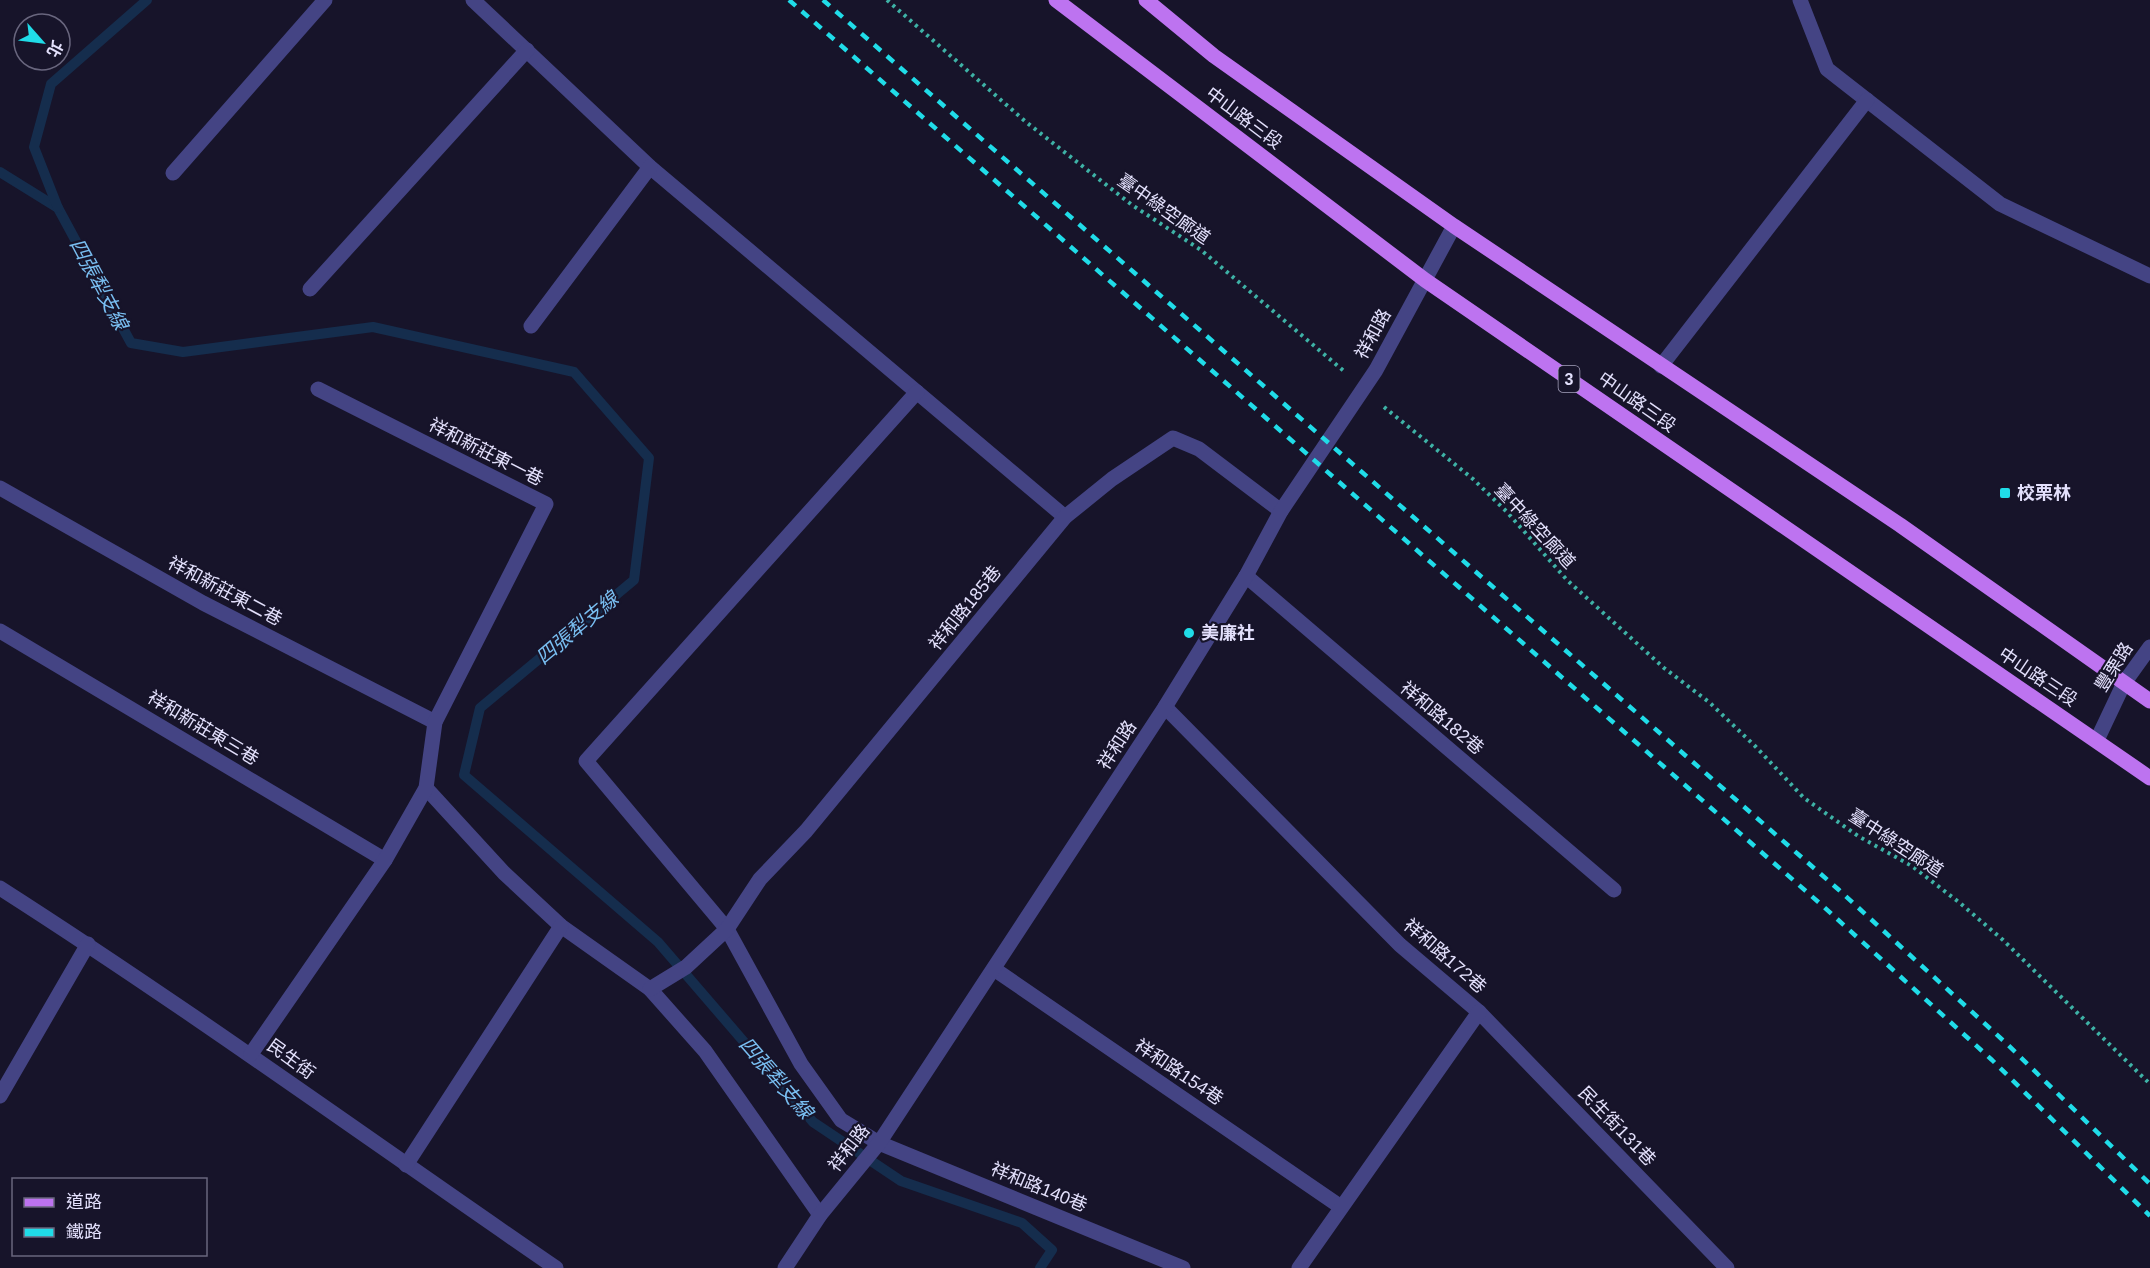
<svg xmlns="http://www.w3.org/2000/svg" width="2150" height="1268" viewBox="0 0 2150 1268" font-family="Arial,'Noto Sans TC',sans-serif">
  <rect width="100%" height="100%" fill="#17142a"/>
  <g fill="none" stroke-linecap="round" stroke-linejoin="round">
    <g stroke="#152d4d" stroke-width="10">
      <path d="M0,172l58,36 73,135 52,9 190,-25 201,45 75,86 -15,122 -154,128 -16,67 194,167 155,180 88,59 121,42 30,27 -12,18"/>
      <path d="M58,208l-24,-61 17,-63 96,-84"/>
    </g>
    <g stroke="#3eb2a6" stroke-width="4" stroke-dasharray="3 4.5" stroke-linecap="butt">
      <path d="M887,0l139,122 106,83 69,45 144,122"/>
      <path d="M1384,407l89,72 34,33 60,68 97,88 45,34 47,45 48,51 54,38 54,30 48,37 43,37 147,144"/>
    </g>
    <g stroke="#444484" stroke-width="15">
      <path d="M473,0l177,167 415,350"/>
      <path d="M1800,0l27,69 173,135 150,72"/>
      <path d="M173,173l152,-173"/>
      <path d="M310,289l217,-239"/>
      <path d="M531,326l119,-159"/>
      <path d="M1661,366l206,-266"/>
      <path d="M917,392l-331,369 141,168 74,135 40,56 38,23 304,125"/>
      <path d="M0,488l203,115 232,119"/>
      <path d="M1246,576l368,314"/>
      <path d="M0,631l385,229"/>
      <path d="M1165,707l235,238 79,67 248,256"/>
      <path d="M2097,740l27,-57 26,-36"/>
      <path d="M426,788l78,85 57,53 89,63 55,62 115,164"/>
      <path d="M0,888c189,121 371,253 556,380"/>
      <path d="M994,969l347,238"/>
      <path d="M650,989l36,-22 41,-38 33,-50 46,-48 259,-314 47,-38 61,-41 26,11 82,62"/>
      <path d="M251,1054l134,-194 41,-72 9,-66 111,-218 -228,-115"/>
      <path d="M0,1096l88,-152"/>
      <path d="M406,1165l155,-239"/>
      <path d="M785,1268l35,-53 59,-72 286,-436 81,-131 35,-65 95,-141 78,-144"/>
      <path d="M1299,1268l180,-256"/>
    </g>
    <g stroke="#bd73f0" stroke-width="15">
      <path d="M1056,0l369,280 725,498"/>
      <path d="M1146,0l68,56 240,170 446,299 250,176"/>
    </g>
    <g stroke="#20dce8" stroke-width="4.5" stroke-dasharray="9 8" stroke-linecap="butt">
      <path d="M789,0l1035,907 168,153 158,156"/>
      <path d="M823,0l1016,890 168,154 143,140"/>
    </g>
  </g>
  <g fill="#20dce8" stroke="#17142a" stroke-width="2">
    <rect x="1999" y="487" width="12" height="12" rx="3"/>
    <circle cx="1189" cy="633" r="6"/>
  </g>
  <g text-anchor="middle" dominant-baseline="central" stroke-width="4.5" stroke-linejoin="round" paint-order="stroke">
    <rect fill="#17142a" stroke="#a6a3bd" stroke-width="1.5" x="1558.5" y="366" width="21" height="26" rx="4.5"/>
    <g font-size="16" font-weight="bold" fill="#e3e0fc">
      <text x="1569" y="379">3</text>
    </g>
    <g font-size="18" fill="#e3e0fc" stroke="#17142a">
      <text transform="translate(1244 118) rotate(37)">中山路三段</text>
      <text transform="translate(1164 209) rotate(35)">臺中綠空廊道</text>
      <text transform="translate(1373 334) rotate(-61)">祥和路</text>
      <text transform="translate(1637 402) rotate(35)">中山路三段</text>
      <text transform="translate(486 452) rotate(27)">祥和新莊東一巷</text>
      <text transform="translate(1535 526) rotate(47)">臺中綠空廊道</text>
      <text transform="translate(225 591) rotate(28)">祥和新莊東二巷</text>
      <text transform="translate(965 608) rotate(-51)">祥和路185巷</text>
      <text transform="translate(2114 667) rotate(-58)">豐栗路</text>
      <text transform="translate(2038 677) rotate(34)">中山路三段</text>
      <text transform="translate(1442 718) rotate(40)">祥和路182巷</text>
      <text transform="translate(203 728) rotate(31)">祥和新莊東三巷</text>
      <text transform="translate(1117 745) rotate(-57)">祥和路</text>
      <text transform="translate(1896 843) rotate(33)">臺中綠空廊道</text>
      <text transform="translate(1445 956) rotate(41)">祥和路172巷</text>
      <text transform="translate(291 1059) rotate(36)">民生街</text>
      <text transform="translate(1179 1072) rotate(34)">祥和路154巷</text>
      <text transform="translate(1617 1126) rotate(46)">民生街131巷</text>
      <text transform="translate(849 1148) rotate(-52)">祥和路</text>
      <text transform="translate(1039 1187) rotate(22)">祥和路140巷</text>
    </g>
    <g font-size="18" font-weight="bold" fill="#e3e0fc" stroke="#17142a" text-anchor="start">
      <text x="2017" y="493">校栗林</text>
      <text x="1201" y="633">美廉社</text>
    </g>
    <g font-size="20" font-style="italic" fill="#79bef1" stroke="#17142a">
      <text transform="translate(99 284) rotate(62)">四張犁支線</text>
      <text transform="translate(577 628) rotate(-40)">四張犁支線</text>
      <text transform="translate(776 1078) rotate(49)">四張犁支線</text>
    </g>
  </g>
  <rect x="12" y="1178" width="195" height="78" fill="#17142a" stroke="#69667e" stroke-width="1.5"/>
  <rect x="24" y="1198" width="30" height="9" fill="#bd73f0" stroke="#69667e" stroke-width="1.5"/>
  <text x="66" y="1208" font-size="18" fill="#e3e0fc">道路</text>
  <rect x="24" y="1228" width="30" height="9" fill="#20dce8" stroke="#69667e" stroke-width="1.5"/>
  <text x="66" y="1238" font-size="18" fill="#e3e0fc">鐵路</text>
  <g transform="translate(42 42) rotate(118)"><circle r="28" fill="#17142a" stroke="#69667e" stroke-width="1.5"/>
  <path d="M0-4.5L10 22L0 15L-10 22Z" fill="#20dce8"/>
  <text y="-9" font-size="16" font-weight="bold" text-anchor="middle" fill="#e3e0fc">北</text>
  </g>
</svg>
